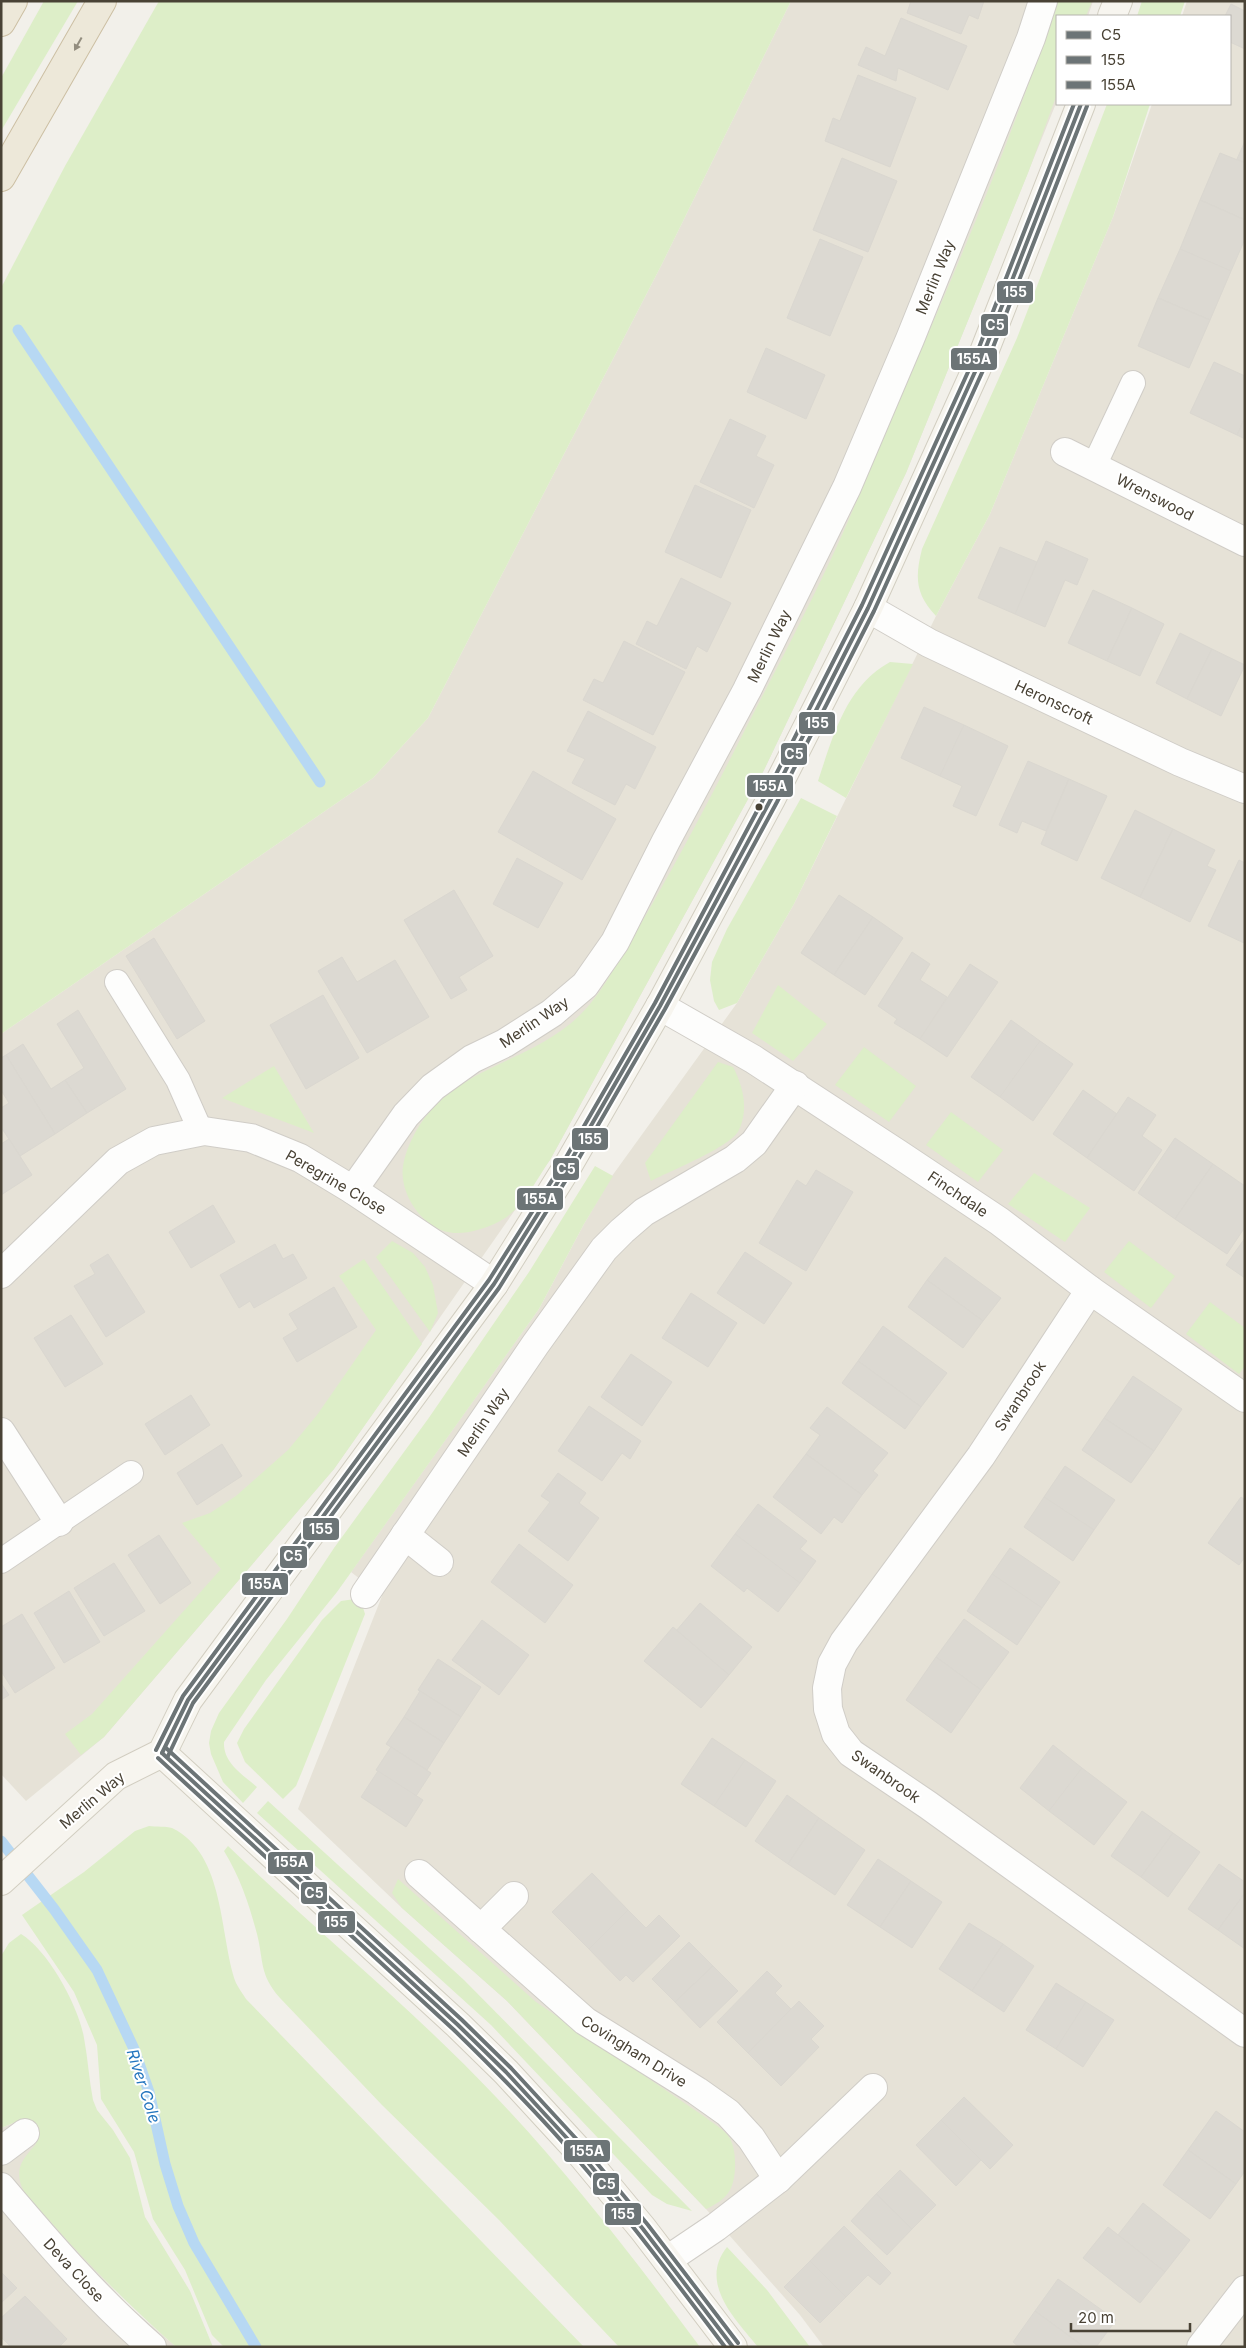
<svg xmlns="http://www.w3.org/2000/svg" width="1246" height="2348" viewBox="0 0 1246 2348" font-family="Inter,sans-serif">
  <rect width="100%" height="100%" fill="#f2f0ea"/>
  <g fill="#e6e2d7">
    <path d="M791,1h302l-5,15h-31v85l-151,372 -142,297 -214,390 -216,309 -230,268 -78,64 -25,-27v-740l372,-256 55,-60 234,-454z"/>
    <path d="M1187,1h58v2346h-421l-24,-32 -94,-106 -199,-208 -105,-93 -104,-99 84,-213 -31,-24 188,-263 45,-85 28,-48 125,-173 57,-99 142,-288 54,-102 123,-297 39,-113h78v-88h-48z"/>
    <path d="M18,2121l18,23 -5,56 96,104 49,43h-175v-219z"/>
  </g>
  <g fill="#ddeec8">
    <path d="M44,1h34l-77,130v-53z"/>
    <path d="M159,1h632l-129,263 -234,454 -55,60 -372,256v-746l64,-122z"/>
    <path d="M1057,1h35l-6,15h-29v78l-29,79 -122,300 -142,297 -214,390c-14,20 -28,50 -50,61 -13,7 -32,13 -46,12 -26,-2 -48,-29 -51,-54 -2,-13 3,-27 8,-38 32,-68 97,-72 151,-111 19,-13 35,-33 47,-53 50,-81 95,-166 138,-251 34,-66 69,-132 99,-200 16,-37 30,-74 46,-110 60,-136 119,-273 165,-415z"/>
    <path d="M1142,1h43l-5,15h-43z"/>
    <path d="M1107,104h43l-37,113 -123,297 -54,102c-21,-22 -21,-39 -14,-67l95,-211z"/>
    <path d="M890,662l23,2 -67,134 -28,-17c15,-45 28,-95 72,-119z"/>
    <path d="M801,798l36,18 -43,88 -57,99 -18,7 -5,-9 -4,-21 2,-18 15,-33z"/>
    <path d="M778,985l49,39 -34,37 -41,-28z"/>
    <path d="M864,1047l52,39 -27,36 -54,-37z"/>
    <path d="M718,1062l15,5c10,19 16,42 6,63 -8,17 -69,41 -88,51l-6,-18z"/>
    <path d="M274,1066l40,67 -92,-35z"/>
    <path d="M951,1112l52,38 -25,32 -52,-37z"/>
    <path d="M595,1166l18,10 -29,48 -45,85 -202,283 -71,88 -42,62c-1,21 18,32 33,45l-14,16 -20,-21 -12,-28 -2,-11 2,-12 8,-18 68,-94 47,-71 94,-129 101,-147z"/>
    <path d="M1034,1173l56,35 -25,34 -57,-38z"/>
    <path d="M392,1241l21,12 12,14 8,18 5,28 -8,19 -54,-75z"/>
    <path d="M1129,1241l46,35 -24,32 -47,-36z"/>
    <path d="M364,1259l58,85 -88,125 -230,268 -23,18 -16,-21 27,-20 129,-145 -39,-46 28,-10 26,-17 52,-46 29,-35 59,-85 -37,-54z"/>
    <path d="M1210,1302l35,26v38l-6,8 -53,-40z"/>
    <path d="M355,1599l6,2 4,13 -62,155 -7,17 -13,13 -38,-37 -8,-19 7,-14 78,-109 19,-19z"/>
    <path d="M268,1801l196,179 228,231 -25,-7 -15,-9 -161,-170 -234,-212z"/>
    <path d="M149,1826c7,1 17,0 23,2 54,26 47,108 64,155 3,6 7,11 10,16l338,348h-360l-12,-12 -27,-65 -32,-51 -19,-67 -33,-53 -4,-54 -23,-53 -52,-77 62,-43 51,-41z"/>
    <path d="M228,1846c88,85 184,162 268,251 74,78 140,164 204,250h-81l-120,-127 -117,-115 -102,-107c-21,-24 -16,-36 -23,-64 -8,-30 -17,-57 -33,-83z"/>
    <path d="M398,1879l138,123 169,115c7,6 19,12 24,20 8,12 8,40 1,53 -5,9 -15,15 -24,19l-199,-208 -105,-93 -10,-15z"/>
    <path d="M21,1934c27,16 58,73 63,104 4,21 5,42 9,62l4,10 16,20 17,28 15,59 45,74 23,56h-37c-45,-40 -87,-81 -127,-127 -10,-11 -26,-24 -29,-39 -4,-17 7,-26 16,-37l-18,-23 -17,7v-172l8,-13z"/>
    <path d="M727,2247l40,43 43,57h-52c-22,-27 -60,-64 -31,-100z"/>
  </g>
  <g fill="none" stroke-linecap="round" stroke-linejoin="round">
    <g stroke="#b7d8f3" stroke-width="11">
      <path d="M18,330l302,452"/>
      <path d="M1,1841l53,68 43,61 37,79 15,43 16,72 13,42 16,37 62,104"/>
    </g>
  </g>
  <g fill="#dcd9d2" stroke="#dad7d0">
    <path d="M911,1h73l-6,18 -9,-4 -8,19 -54,-21z"/>
    <path d="M1231,4l14,7v38l-15,-7v-26h-5z"/>
    <path d="M901,18l66,28 -19,44 -50,-22 -2,13 -38,-16 8,-18 19,9z"/>
    <path d="M858,75l58,23 -26,69 -65,-26 8,-23 7,3z"/>
    <path d="M1245,141v22l-8,-4z"/>
    <path d="M1220,153l25,10v57l-45,-20z"/>
    <path d="M842,158l55,23 -29,71 -55,-22z"/>
    <path d="M1200,200l45,20v19l-14,32 -51,-22z"/>
    <path d="M820,239l43,18 -33,79 -43,-18z"/>
    <path d="M1180,249l51,22 -21,49 -52,-22z"/>
    <path d="M1158,298l52,22 -21,48 -51,-22z"/>
    <path d="M766,348l59,27 -19,44 -59,-27z"/>
    <path d="M1214,362l31,14v42l-8,17 -47,-22z"/>
    <path d="M1245,418v21l-8,-4z"/>
    <path d="M730,419l36,17 -10,20 18,9 -20,43 -54,-26z"/>
    <path d="M695,485l56,25 -30,68 -56,-26z"/>
    <path d="M1046,541l42,18 -11,26 -12,-5 -20,47 -30,-13z"/>
    <path d="M1000,547l37,15 -22,52 -37,-16z"/>
    <path d="M681,578l50,25 -24,49 -10,-6 -11,23 -50,-25 11,-23 10,5z"/>
    <path d="M1093,590l39,18 -25,53 -39,-18z"/>
    <path d="M1132,608l32,16 -24,52 -33,-15z"/>
    <path d="M1180,633l32,16 -25,50 -31,-16z"/>
    <path d="M624,641l61,31 -32,63 -70,-35 11,-21 9,4z"/>
    <path d="M1212,649l33,16 -24,51 -34,-17z"/>
    <path d="M924,707l40,18 -24,51 -39,-18z"/>
    <path d="M588,711l68,36 -21,42 -9,-5 -11,21 -43,-22 13,-24 -18,-8z"/>
    <path d="M964,725l44,21 -32,70 -23,-10 9,-20 -22,-10z"/>
    <path d="M1028,761l41,18 -23,52 -24,-10 -5,12 -18,-8z"/>
    <path d="M533,771l83,48 -34,61 -84,-48z"/>
    <path d="M1069,779l38,17 -30,65 -36,-17z"/>
    <path d="M1135,810l38,19 -33,68 -39,-19z"/>
    <path d="M1173,829l42,21 -8,16 9,4 -26,52 -50,-25z"/>
    <path d="M517,858l46,25 -25,45 -45,-24z"/>
    <path d="M1239,860l6,3 -1,80 -36,-17z"/>
    <path d="M454,890l39,66 -34,21 8,13 -16,9 -47,-79z"/>
    <path d="M839,895l34,22 -39,58 -33,-22z"/>
    <path d="M873,917l30,21 -38,57 -31,-20z"/>
    <path d="M154,938l51,83 -28,18 -51,-83z"/>
    <path d="M912,952l18,12 -10,16 27,17 -27,42 -26,-16 3,-4 -19,-13z"/>
    <path d="M342,957l15,25 38,-22 34,57 -62,36 -49,-82z"/>
    <path d="M970,964l28,18 -51,75 -27,-18z"/>
    <path d="M323,995l36,63 -53,31 -36,-64z"/>
    <path d="M78,1010l48,79 -39,24 -22,-33 19,-12 -27,-44z"/>
    <path d="M1011,1020l29,21 -40,56 -29,-20z"/>
    <path d="M1040,1041l33,23 -40,57 -33,-24z"/>
    <path d="M23,1044l28,45 14,-9 22,33 -32,21 -49,-79z"/>
    <path d="M6,1055l49,79 -35,22 -19,-29v-19l8,-5 -8,-13v-32z"/>
    <path d="M1083,1090l34,24 -30,44 -34,-24z"/>
    <path d="M1128,1097l28,18 -14,21 20,14 -28,41 -47,-33z"/>
    <path d="M1175,1138l38,26 -38,55 -37,-26z"/>
    <path d="M9,1139l23,36 -31,20v-51z"/>
    <path d="M1213,1164l32,22v41l-18,27 -52,-35z"/>
    <path d="M816,1170l37,22 -47,79 -47,-28 38,-63 9,6z"/>
    <path d="M213,1205l22,37 -44,26 -22,-36z"/>
    <path d="M1245,1238v40l-19,-13z"/>
    <path d="M275,1244l8,15 10,-5 14,24 -53,30 -4,-7 -11,7 -19,-33z"/>
    <path d="M745,1252l47,31 -28,41 -47,-31z"/>
    <path d="M108,1254l37,58 -39,25 -32,-51 21,-12 -5,-9z"/>
    <path d="M945,1257l56,41 -18,23 -56,-41z"/>
    <path d="M927,1280l56,41 -20,27 -55,-41z"/>
    <path d="M334,1287l23,40 -60,35 -14,-24 15,-9 -9,-15z"/>
    <path d="M691,1293l46,30 -29,44 -46,-29z"/>
    <path d="M71,1315l32,49 -38,23 -31,-49z"/>
    <path d="M883,1326l64,47 -26,34 -63,-46z"/>
    <path d="M631,1354l41,28 -30,44 -41,-29z"/>
    <path d="M858,1361l63,46 -16,22 -63,-46z"/>
    <path d="M1133,1376l49,33 -28,42 -50,-33z"/>
    <path d="M191,1395l19,30 -45,30 -20,-31z"/>
    <path d="M589,1406l52,35 -11,18 -8,-6 -20,28 -44,-30z"/>
    <path d="M827,1407l61,46 -15,18 5,4 -16,20 -56,-41 14,-19 -10,-7z"/>
    <path d="M1104,1418l50,33 -23,32 -49,-33z"/>
    <path d="M222,1444l20,32 -45,29 -20,-32z"/>
    <path d="M806,1454l56,41 -20,28 -8,-6 -13,17 -48,-37z"/>
    <path d="M1065,1466l50,34 -21,30 -50,-33z"/>
    <path d="M558,1473l28,20 -7,10 20,15 -31,43 -40,-30 22,-29 -9,-6z"/>
    <path d="M1044,1497l50,33 -21,31 -49,-34z"/>
    <path d="M1241,1497l4,3v57l-6,8 -31,-22z"/>
    <path d="M758,1504l49,37 -7,8 16,12 -16,22 -65,-49z"/>
    <path d="M735,1534l65,49 -22,29 -31,-24 -3,4 -33,-26z"/>
    <path d="M159,1535l32,48 -31,21 -32,-49z"/>
    <path d="M519,1544l54,41 -28,38 -54,-41z"/>
    <path d="M1010,1548l50,34 -18,26 -50,-34z"/>
    <path d="M114,1563l31,48 -41,25 -30,-48z"/>
    <path d="M992,1574l50,34 -25,37 -50,-34z"/>
    <path d="M69,1591l31,51 -36,21 -30,-50z"/>
    <path d="M700,1603l52,44 -23,28 -53,-44z"/>
    <path d="M22,1614l33,54 -40,25 -14,-22v-44z"/>
    <path d="M964,1619l45,33 -28,38 -45,-33z"/>
    <path d="M482,1620l47,35 -30,40 -47,-35z"/>
    <path d="M673,1627l56,48 -28,33 -57,-47z"/>
    <path d="M936,1657l45,33 -30,43 -45,-33z"/>
    <path d="M438,1659l43,28 -20,30 -43,-27z"/>
    <path d="M1,1683l8,12 -8,5z"/>
    <path d="M420,1691l41,26 -17,26 -40,-26z"/>
    <path d="M404,1717l40,26 -17,27 -41,-26z"/>
    <path d="M712,1738l33,22 -31,46 -33,-22z"/>
    <path d="M1053,1745l29,23 -33,43 -29,-23z"/>
    <path d="M391,1747l40,26 -15,23 -40,-26z"/>
    <path d="M745,1760l31,21 -30,46 -32,-21z"/>
    <path d="M1082,1768l45,34 -33,43 -45,-34z"/>
    <path d="M378,1771l45,29 -17,27 -45,-30z"/>
    <path d="M787,1795l32,23 -31,46 -33,-23z"/>
    <path d="M1142,1811l31,22 -32,44 -30,-21z"/>
    <path d="M819,1818l46,32 -30,45 -47,-31z"/>
    <path d="M1173,1833l27,19 -32,45 -27,-20z"/>
    <path d="M878,1859l33,22 -31,46 -33,-22z"/>
    <path d="M1219,1864l26,18v11l-27,37 -30,-21z"/>
    <path d="M592,1873l36,37 -39,39 -37,-37z"/>
    <path d="M911,1881l31,21 -30,46 -32,-21z"/>
    <path d="M1245,1893v56l-27,-19z"/>
    <path d="M628,1910l18,18 13,-13 21,21 -47,46 -7,-7 -6,6 -31,-32z"/>
    <path d="M969,1923l34,21 -31,47 -33,-22z"/>
    <path d="M689,1942l24,24 -38,36 -23,-23z"/>
    <path d="M1003,1944l31,22 -30,46 -32,-21z"/>
    <path d="M713,1966l25,25 -38,37 -25,-26z"/>
    <path d="M767,1971l15,15 -7,7 16,16 -43,44 -31,-31z"/>
    <path d="M1056,1983l30,19 -30,47 -30,-19z"/>
    <path d="M799,2001l25,25 -13,13 8,8 -38,39 -33,-33z"/>
    <path d="M1086,2002l28,18 -31,47 -27,-18z"/>
    <path d="M964,2097l49,48 -23,24 -49,-49z"/>
    <path d="M1216,2111l29,21v39l-9,13 -48,-34z"/>
    <path d="M941,2120l40,40 -25,26 -40,-41z"/>
    <path d="M1188,2150l48,34 -26,35 -47,-34z"/>
    <path d="M900,2170l36,35 -24,24 -36,-35z"/>
    <path d="M876,2194l36,35 -25,26 -36,-34z"/>
    <path d="M1143,2203l47,37 -25,32 -47,-37z"/>
    <path d="M844,2226l47,47 -11,12 -12,-10 -22,22 -36,-36z"/>
    <path d="M1108,2227l57,45 -25,31 -57,-45z"/>
    <path d="M810,2261l36,36 -26,26 -36,-36z"/>
    <path d="M1,2272l16,16 -16,15z"/>
    <path d="M1058,2279l58,41 -20,27h-12l-49,-36z"/>
    <path d="M25,2296l42,43 -8,8h-48l-10,-10v-19z"/>
    <path d="M1035,2311l49,36h-65l-6,-5z"/>
  </g>
  <g fill="none" stroke-linecap="round" stroke-linejoin="round">
    <defs>
      <g id="lane">
        <path d="M1094,466l39,-83"/>
        <path d="M117,982l61,98 23,52"/>
        <path d="M1,1561l130,-88"/>
      </g>
      <g id="street">
        <path d="M1065,452l180,90"/>
        <path d="M868,608l61,35 251,119 65,27"/>
        <path d="M660,1006l93,53 144,94 102,68 91,69 155,108"/>
        <path d="M353,1190l53,-75 27,-28 39,-28 33,-16 47,-30 33,-28 30,-43 51,-101 81,-151 100,-203 63,-148 121,-301 12,-37"/>
        <path d="M1,1274l117,-113 36,-20 50,-10 47,7 49,20 53,32 141,94"/>
        <path d="M1090,1290l-109,166 -137,186 -12,22 -5,24 1,21 8,25 15,19 77,52 317,228"/>
        <path d="M1,1432l58,90"/>
        <path d="M405,1535l34,27"/>
        <path d="M365,1594l170,-249 69,-96 18,-18 22,-19 91,-53 19,-16 41,-58"/>
        <path d="M419,1874l166,147 112,70 31,22 23,25 27,41"/>
        <path d="M481,1929l33,-33"/>
        <path d="M1,2151l24,-18"/>
        <path d="M1,2187c48,57 95,111 151,160"/>
        <path d="M667,2260l49,-33 62,-48 95,-91"/>
        <path d="M1201,2347l44,-57"/>
      </g>
      <g id="secondary">
        <path d="M1112,16l6,-15"/>
        <path d="M162,1753l296,272 48,47 70,76 67,81 90,118"/>
        <path d="M1,1881l115,-105 46,-23 26,-53 306,-416 72,-115 94,-163 111,-207 97,-191 116,-256 97,-248"/>
      </g>
      <g id="highway">
        <path d="M1,22l12,-21"/>
        <path d="M1,177l101,-176"/>
      </g>
    </defs>
    <use href="#lane" stroke="#d0cdc7" stroke-width="26"/>
    <use href="#street" stroke="#d0cdc7" stroke-width="30"/>
    <use href="#secondary" stroke="#d2cec1" stroke-width="30"/>
    <use href="#highway" stroke="#ccbfa3" stroke-width="30"/>
    <use href="#lane" stroke="#fdfdfc" stroke-width="24"/>
    <use href="#street" stroke="#fdfdfc" stroke-width="28"/>
    <use href="#secondary" stroke="#f7f5ef" stroke-width="28"/>
    <use href="#highway" stroke="#ede8d9" stroke-width="28"/>
    <defs>
      <g id="bus-1">
        <path d="M162,1753l26,-53 306,-416 72,-115 94,-163 111,-207 97,-191 116,-256 97,-248"/>
        <path d="M162,1753l296,272 48,47 70,76 67,81 90,118"/>
      </g>
      <g id="bus-2">
        <path d="M168,1756l25,-53 306,-415 72,-116 94,-163 112,-207 97,-191 116,-256 97,-249"/>
        <path d="M158,1758l296,272c40,39 81,80 118,123 54,62 103,128 153,194"/>
      </g>
      <g id="bus-3">
        <path d="M166,1748l296,272 49,48 70,76 67,81 90,118"/>
        <path d="M156,1750l27,-54 306,-416 72,-114 94,-163 110,-207 97,-191 116,-255 96,-246"/>
      </g>
    </defs>
    <use href="#bus-1" stroke="#fff" stroke-width="8"/>
    <use href="#bus-2" stroke="#fff" stroke-width="8"/>
    <use href="#bus-3" stroke="#fff" stroke-width="8"/>
    <use href="#bus-1" stroke="#6c7476" stroke-width="4"/>
    <use href="#bus-2" stroke="#6c7476" stroke-width="4"/>
    <use href="#bus-3" stroke="#6c7476" stroke-width="4"/>
  </g>
  <defs><path id="oneway-solid" d="M-6-.8H1V-3.2L6.5 0L1 3.2V.8H-6Z" transform="scale(1.25)"/></defs>
  <use fill="#938d7f" href="#oneway-solid" transform="translate(78 44) rotate(119)"/>
  <circle fill="#494235" stroke="#fff" stroke-width="2" cx="759" cy="807" r="4.5"/>
  <g text-anchor="middle" dominant-baseline="central" stroke-width="4" stroke-linejoin="round" paint-order="stroke">
    <g font-size="15" fill="#494235" stroke="#fff">
      <text transform="translate(935 277) rotate(-68)">Merlin Way</text>
      <text transform="translate(1155 497) rotate(27)">Wrenswood</text>
      <text transform="translate(769 646) rotate(-64)">Merlin Way</text>
      <text transform="translate(1054 702) rotate(25)">Heronscroft</text>
      <text transform="translate(534 1022) rotate(-34)">Merlin Way</text>
      <text transform="translate(336 1182) rotate(30)">Peregrine Close</text>
      <text transform="translate(958 1194) rotate(34)">Finchdale</text>
      <text transform="translate(1020 1396) rotate(-57)">Swanbrook</text>
      <text transform="translate(483 1422) rotate(-56)">Merlin Way</text>
      <text transform="translate(886 1776) rotate(35)">Swanbrook</text>
      <text transform="translate(92 1800) rotate(-40)">Merlin Way</text>
      <text transform="translate(634 2051) rotate(32)">Covingham Drive</text>
      <text transform="translate(74 2270) rotate(47)">Deva Close</text>
    </g>
    <g font-size="16" font-style="italic" fill="#2476bf" stroke="#fff">
      <text transform="translate(144 2086) rotate(72)">River Cole</text>
    </g>
  </g>
  <g stroke="#fff" stroke-width="2">
    <rect x="996" y="280" width="38" height="24" rx="5" fill="#6c7476"/>
    <rect x="980" y="313" width="29" height="24" rx="5" fill="#6c7476"/>
    <rect x="950" y="347" width="48" height="24" rx="5" fill="#6c7476"/>
    <rect x="798" y="711" width="38" height="24" rx="5" fill="#6c7476"/>
    <rect x="780" y="742" width="28" height="24" rx="5" fill="#6c7476"/>
    <rect x="746" y="774" width="48" height="24" rx="5" fill="#6c7476"/>
    <rect x="571" y="1127" width="38" height="24" rx="5" fill="#6c7476"/>
    <rect x="552" y="1157" width="28" height="24" rx="5" fill="#6c7476"/>
    <rect x="516" y="1187" width="48" height="24" rx="5" fill="#6c7476"/>
    <rect x="302" y="1517" width="38" height="24" rx="5" fill="#6c7476"/>
    <rect x="279" y="1545" width="29" height="24" rx="5" fill="#6c7476"/>
    <rect x="241" y="1572" width="48" height="24" rx="5" fill="#6c7476"/>
    <rect x="267" y="1851" width="47" height="24" rx="5" fill="#6c7476"/>
    <rect x="300" y="1881" width="28" height="24" rx="5" fill="#6c7476"/>
    <rect x="317" y="1910" width="39" height="24" rx="5" fill="#6c7476"/>
    <rect x="563" y="2139" width="48" height="24" rx="5" fill="#6c7476"/>
    <rect x="592" y="2172" width="28" height="24" rx="5" fill="#6c7476"/>
    <rect x="604" y="2202" width="38" height="24" rx="5" fill="#6c7476"/>
  </g>
  <g font-size="14" text-anchor="middle" font-weight="bold" fill="#fff">
    <text x="1015" y="297">155</text>
    <text x="995" y="330">C5</text>
    <text x="974" y="364">155A</text>
    <text x="817" y="728">155</text>
    <text x="794" y="759">C5</text>
    <text x="770" y="791">155A</text>
    <text x="590" y="1144">155</text>
    <text x="566" y="1174">C5</text>
    <text x="540" y="1204">155A</text>
    <text x="321" y="1534">155</text>
    <text x="293" y="1561">C5</text>
    <text x="265" y="1589">155A</text>
    <text x="291" y="1867">155A</text>
    <text x="314" y="1898">C5</text>
    <text x="336" y="1927">155</text>
    <text x="587" y="2156">155A</text>
    <text x="606" y="2189">C5</text>
    <text x="623" y="2219">155</text>
  </g>
  <rect width="1246" height="2348" fill="none" stroke="#494235" stroke-width="5"/>
  <rect x="1056" y="15" width="175" height="90" fill="#ffffff" stroke="#b6b3ae"/>
  <rect x="1066" y="31" width="25" height="8" fill="#6c7476" stroke="#b6b3ae"/>
  <text x="1101" y="40" font-size="15" fill="#494235">C5</text>
  <rect x="1066" y="56" width="25" height="8" fill="#6c7476" stroke="#b6b3ae"/>
  <text x="1101" y="65" font-size="15" fill="#494235">155</text>
  <rect x="1066" y="81" width="25" height="8" fill="#6c7476" stroke="#b6b3ae"/>
  <text x="1101" y="90" font-size="15" fill="#494235">155A</text>
  <path d="M1071 2323v8h119v-8" fill="none" stroke="#494235" stroke-width="2.5"/>
  <text x="1078" y="2323" font-size="15" fill="#494235" stroke="#ffffff" stroke-width="4" paint-order="stroke">20 m</text>
</svg>
